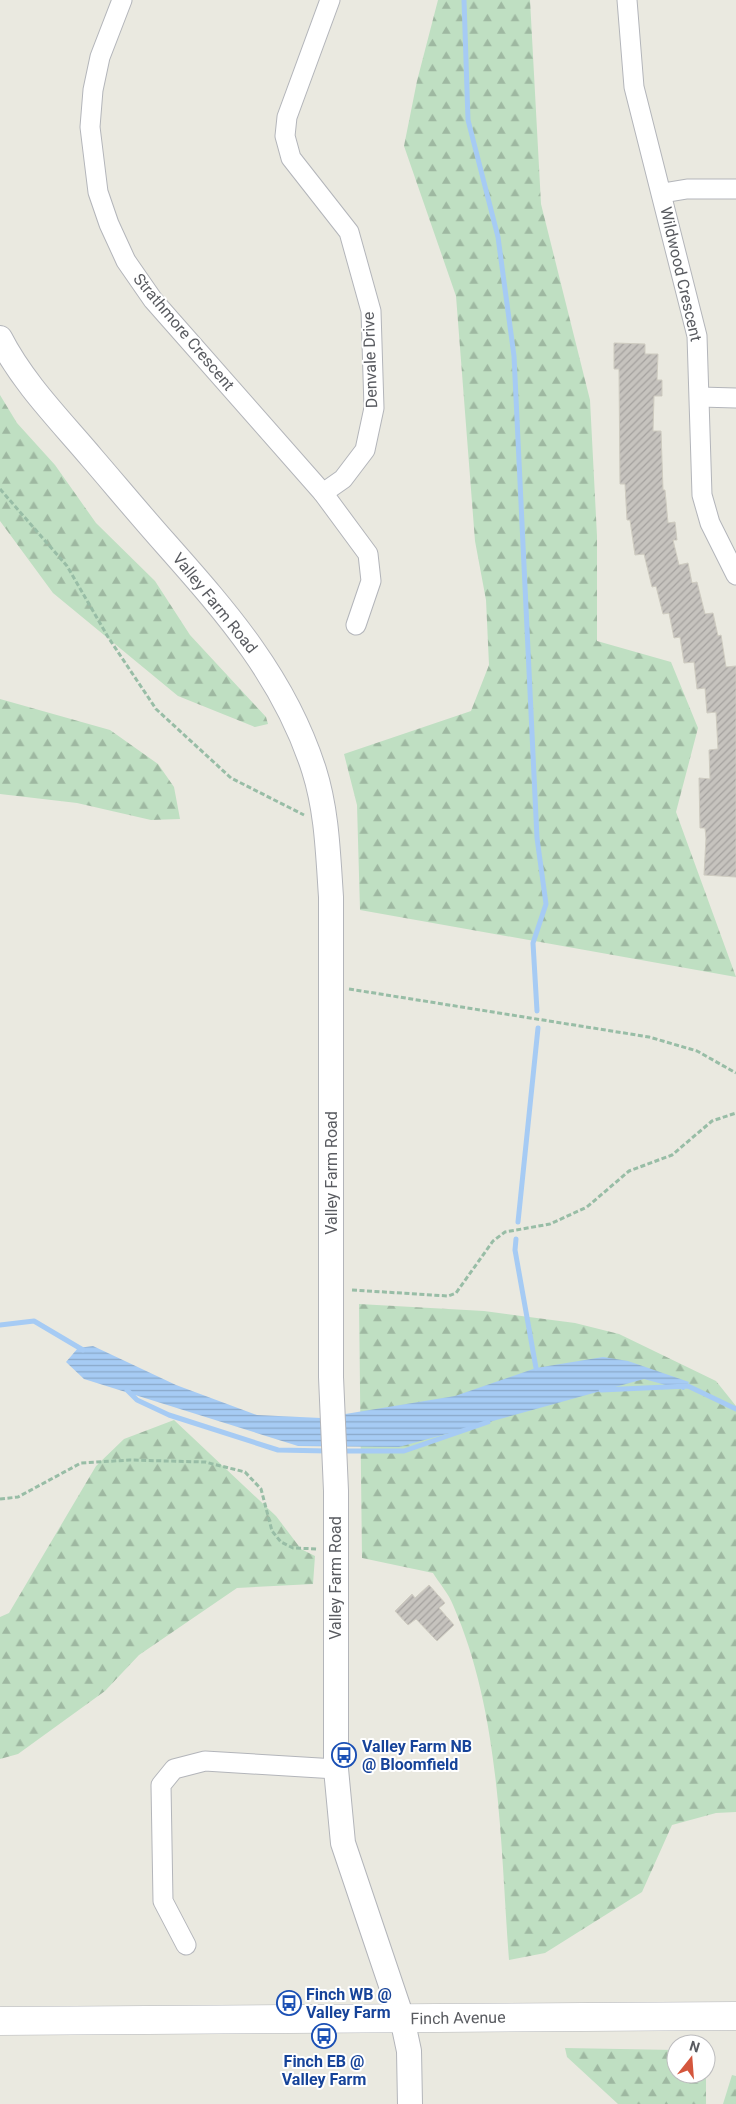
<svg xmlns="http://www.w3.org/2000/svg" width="736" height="2104" viewBox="0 0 736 2104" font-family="Roboto,sans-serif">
  <defs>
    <pattern id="forest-firs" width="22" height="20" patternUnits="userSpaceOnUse" patternTransform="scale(1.25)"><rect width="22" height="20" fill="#bfdfc2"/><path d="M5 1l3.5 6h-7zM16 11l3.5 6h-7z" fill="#9eb8a1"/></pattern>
    <pattern id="water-rules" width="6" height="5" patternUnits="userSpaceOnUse" patternTransform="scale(1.25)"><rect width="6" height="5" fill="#a6cbf4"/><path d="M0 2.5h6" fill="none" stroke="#8aa8c9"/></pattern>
    <pattern id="building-hatch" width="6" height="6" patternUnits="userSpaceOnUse" patternTransform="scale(1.25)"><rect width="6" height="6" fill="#c6c3be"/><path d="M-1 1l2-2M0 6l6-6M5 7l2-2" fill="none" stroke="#a4a19e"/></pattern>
  </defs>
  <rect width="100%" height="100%" fill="#eae9e0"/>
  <g fill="url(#forest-firs)">
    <path d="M438,0h92l11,204 49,196 7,136v105l74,21 27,66 -22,84 60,165 -376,-67 -3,-105 -13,-51 127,-43 18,-46 -3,-65 -11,-59 -19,-245 -52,-150 13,-65z"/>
    <path d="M0,395l17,28 38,42 41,58 59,58 35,54 76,82 2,7 -13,3 -77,-31 -125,-103 -53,-72z"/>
    <path d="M0,699l110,31 48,34 16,23 6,32 -29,1 -74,-17 -77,-9z"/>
    <path d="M359,1304l125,7 91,12 44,11 97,47 20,25v406l-20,1 -44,12 -30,67 -97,61 -36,7c-9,-118 -8,-245 -56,-355 -4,-11 -14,-22 -20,-32l-71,-15z"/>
    <path d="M174,1420l102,96 25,33 14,7 -2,28 -76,4 -98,67 -34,36 -87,63 -18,5v-142l9,-4 87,-147 28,-27z"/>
    <path d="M565,2048l111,2v24h30v30h-88l-51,-47z"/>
    <path d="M732,2075l4,1v28h-13z"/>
  </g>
  <path fill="url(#water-rules)" d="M93,1346l83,39 81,30 64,3 134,-22 81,-28 67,-11 25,4 61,21 -5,8 -40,-11 -245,68 -101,-1 -214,-67 -18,-17 12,-14z"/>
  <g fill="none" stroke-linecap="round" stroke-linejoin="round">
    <g stroke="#a6cbf4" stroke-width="5">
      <path d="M464,0l4,120 30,117 16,119 23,482 9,66 -13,39 4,68"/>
      <path d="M518,1222l20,-194"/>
      <path d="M516,1239l-1,11 21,118"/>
      <path d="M0,1325l34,-4 49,29"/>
      <path d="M127,1390l10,10 32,15 109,35 50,1"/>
      <path d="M601,1390l87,-4 48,23"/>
      <path d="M341,1451h63l84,-29"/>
    </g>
  </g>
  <g fill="url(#building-hatch)" stroke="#cecbc0">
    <path d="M614,343l31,1v10h13l-1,26h5v16h-8l-1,35h8l2,59h2l3,33 7,-1 2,18h-4l6,25 9,-2 4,20 5,-1 8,32 8,-1 5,23 3,-1 5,32 10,-1v211l-32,-2 2,-37 -1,-10h-5l-1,-50 11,1 -1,-29 9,-1 -2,-37 -9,1 -2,-25 -8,1 -3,-27 -10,1 -4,-26 -6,1 -5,-25 -6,1 -7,-28 -4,1 -8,-33 -9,1 -5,-35h-3l-2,-36h-5l-1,-115h-5z"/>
    <path d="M429,1585l16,18 -6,5 15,17 -17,16 -21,-22 -8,6 -13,-14 17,-17 3,4z"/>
  </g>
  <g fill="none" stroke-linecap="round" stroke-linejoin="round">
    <defs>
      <g id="minor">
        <path d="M122,0l-22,57 -7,33 -3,37 8,65 11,32 17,37 27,39 170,193 45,61 3,27 -15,44"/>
        <path d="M627,0l7,87 63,249 5,159 8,28 26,52"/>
        <path d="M663,193l24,-4h49"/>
        <path d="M700,397l36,1"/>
        <path d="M323,493l20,-14 22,-29 9,-42 -3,-97 -22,-79 -58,-74 -6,-22 2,-19 43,-117"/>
        <path d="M186,1945l-23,-44 -2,-116 13,-16 31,-8 131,8"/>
      </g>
      <path id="tertiary" d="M0,338c23,45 60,82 92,120 25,29 49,58 74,86 62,70 119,135 148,226 13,41 14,84 17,127v480l5,114v278l7,74 59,175 7,33 1,53"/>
      <path id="secondary" d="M0,2021l736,-5"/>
    </defs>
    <use href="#minor" stroke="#b3b5ba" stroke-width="21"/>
    <use href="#tertiary" stroke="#b3b5ba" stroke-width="26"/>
    <use href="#secondary" stroke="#b4b6bb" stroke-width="29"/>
    <g stroke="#98bda6" stroke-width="3" stroke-dasharray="5 2.5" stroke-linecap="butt">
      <path d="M0,489l67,77 41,71 48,72 75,69 73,37"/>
      <path d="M349,989l300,48 48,14 39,22"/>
      <path d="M352,1290l96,6 8,-3 37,-52 12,-9 45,-8 37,-17 42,-36 43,-16 40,-34 24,-8"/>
      <path d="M0,1499l18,-2 63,-34 49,-3 75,2 40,10 16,17 11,42 9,11 12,6 25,1"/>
    </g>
    <use href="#minor" stroke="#fff" stroke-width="19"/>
    <use href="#tertiary" stroke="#fff" stroke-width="24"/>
    <use href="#secondary" stroke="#fff" stroke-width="28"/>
  </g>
  <defs>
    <symbol id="bus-ring" viewBox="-11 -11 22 22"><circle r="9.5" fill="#fff" stroke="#1a4fb4" stroke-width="1.5"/><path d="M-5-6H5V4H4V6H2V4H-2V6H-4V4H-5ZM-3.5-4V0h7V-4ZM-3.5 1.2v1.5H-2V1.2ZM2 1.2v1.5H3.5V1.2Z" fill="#1a4fb4"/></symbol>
  </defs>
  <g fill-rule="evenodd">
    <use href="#bus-ring" x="330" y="1741" width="28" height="28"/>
    <use href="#bus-ring" x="275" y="1989" width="28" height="28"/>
    <use href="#bus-ring" x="310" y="2022" width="28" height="28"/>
  </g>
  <g text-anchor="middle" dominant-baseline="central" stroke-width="4" stroke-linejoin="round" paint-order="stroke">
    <g font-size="16" fill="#595b60" stroke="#fff">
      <text transform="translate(681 274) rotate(77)">Wildwood Crescent</text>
      <text transform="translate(184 332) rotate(50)">Strathmore Crescent</text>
      <text transform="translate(370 360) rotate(-92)">Denvale Drive</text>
      <text transform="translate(215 603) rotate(51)">Valley Farm Road</text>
      <text transform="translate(331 1173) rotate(-90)">Valley Farm Road</text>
      <text transform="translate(335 1578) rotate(-90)">Valley Farm Road</text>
      <text transform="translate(458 2018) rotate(-1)">Finch Avenue</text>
    </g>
    <g font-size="16" font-weight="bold" fill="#164399" stroke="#fff" text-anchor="start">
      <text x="362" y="1746">Valley Farm NB<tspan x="362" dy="18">@ Bloomfield</tspan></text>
      <text x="306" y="1994">Finch WB @<tspan x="306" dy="18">Valley Farm</tspan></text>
      <text x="324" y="2061" text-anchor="middle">Finch EB @<tspan x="324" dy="18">Valley Farm</tspan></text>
    </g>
  </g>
  <g transform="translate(691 2059) rotate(17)"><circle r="24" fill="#ffffff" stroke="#bdbdbf"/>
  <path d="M0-4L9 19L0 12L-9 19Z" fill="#d4563d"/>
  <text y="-8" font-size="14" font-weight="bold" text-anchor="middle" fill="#595b60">N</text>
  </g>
</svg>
